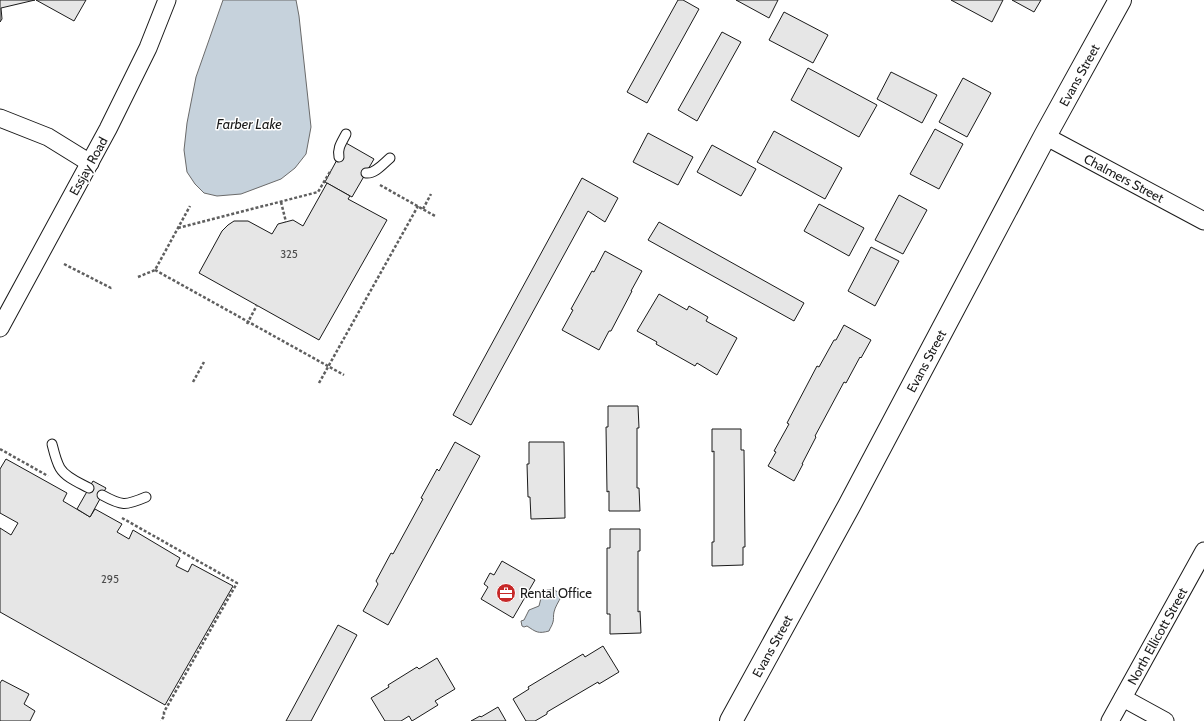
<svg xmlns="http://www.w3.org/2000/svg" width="1204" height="721" viewBox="0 0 1204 721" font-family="Cabin,sans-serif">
  <rect width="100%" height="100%" fill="#fff"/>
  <g fill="#c6d2dc" stroke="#6a6a6a">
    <path d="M223,0h73l3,16 12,111 -5,27 -11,14 -14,11 -40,15 -24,2 -13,-3 -9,-9 -8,-12 -3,-22 3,-27 9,-46z"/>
    <path d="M547,590c7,-1 12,1 14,7 -2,4 -6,10 -7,15 -1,4 0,7 -1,10 -1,4 -3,6 -4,9 -11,3 -13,1 -22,-5l-3,1 -2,-1 -1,-5 3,-1 5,-10 10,-4 3,-12z"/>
  </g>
  <g fill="#e6e6e6" stroke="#1a1a1a">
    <path d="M0,0h35l-34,8 1,11 -2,3z"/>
    <path d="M36,0h50l-12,21z"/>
    <path d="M678,0h5l16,9 -52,94 -20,-11z"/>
    <path d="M736,0h42l-9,18z"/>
    <path d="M951,0h52l-11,22z"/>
    <path d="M1012,0h29l-7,12z"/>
    <path d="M784,12l44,23 -15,28 -44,-23z"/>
    <path d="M722,32l19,10 -44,79 -19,-11z"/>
    <path d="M808,68l69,37 -18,32 -68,-37z"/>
    <path d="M891,72l46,23 -15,28 -45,-24z"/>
    <path d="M963,78l28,15 -24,44 -28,-15z"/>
    <path d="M935,129l28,15 -24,45 -29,-15z"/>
    <path d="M774,131l68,37 -17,31 -68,-37z"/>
    <path d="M648,133l45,24 -15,28 -45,-23z"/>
    <path d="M346,143l28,16 -22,38 -27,-15z"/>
    <path d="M712,145l44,24 -15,27 -44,-24z"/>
    <path d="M582,178l36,20 -13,24 -17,-11 -117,214 -18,-10z"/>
    <path d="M327,183l23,13 -2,3 39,21 -68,120 -120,-67 23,-42 6,-6 6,-4h14l24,13 6,-10 15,-4 10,6z"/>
    <path d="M899,195l28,15 -24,44 -28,-14z"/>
    <path d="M819,204l45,24 -15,28 -45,-25z"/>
    <path d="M659,222l145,81 -10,18 -146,-81z"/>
    <path d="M871,247l28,14 -24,45 -27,-15z"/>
    <path d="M605,251l37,20 -11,20h1l-21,40h-2l-10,19 -37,-20 11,-20 -2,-1 21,-38 2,1z"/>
    <path d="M659,294l28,16 2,-4 19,11 -2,4 31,17 -20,37 -20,-12 -2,3 -39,-22 1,-2 -20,-11z"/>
    <path d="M844,325l27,15 -10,18 -1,-1 -14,26 -2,-1 -29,54 1,1 -14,27h1l-9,17 -26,-15 8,-14 -2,-1 15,-27 -2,-1 30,-57 2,1 15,-27h2z"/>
    <path d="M608,406h30l1,22h-2v60h2l1,23h-31v-20l-2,1 -1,-65h2z"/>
    <path d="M712,429h29v21h3l1,97h-2v18l-31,1v-24h2v-91l-2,1z"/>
    <path d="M455,442l25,14 -92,169 -25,-14 15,-27 -2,-3 15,-28 2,1 30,-55 -2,-1 16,-29 2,2z"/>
    <path d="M529,442h35l1,76 -34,1 -1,-22h-2l-1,-33h2z"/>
    <path d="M6,459l61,34 -4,8 22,13 5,3 5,-8 27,15 -5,8 12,7 4,-9 47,28 -4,8 12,6 4,-8 41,22 -68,119 -165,-93v-84l11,7 7,-12 -18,-10v-44z"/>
    <path d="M93,481l13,7 -16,29 -13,-8z"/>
    <path d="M610,529h30v22h-2v61l2,-1 1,22 -31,1v-20h-3v-66h3z"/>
    <path d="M502,561l33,19 -22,38 -32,-19 7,-12 -4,-3 6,-11 4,2z"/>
    <path d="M338,625l19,10 -46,86h-25z"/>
    <path d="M603,646l16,26 -20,12 -1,-2 -51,30v2l-12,7h-9l-13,-22 16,-10 -1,-2 55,-33 2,3z"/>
    <path d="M437,658l18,31 -20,12 3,4 -26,16 -3,-5 -8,5h-16l-14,-23 18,-11 -1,-2 29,-18 2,2z"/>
    <path d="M2,680l27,14 -5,10 11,7 -5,10h-30v-38z"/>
    <path d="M498,707l8,14h-35l9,-5 1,1z"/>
  </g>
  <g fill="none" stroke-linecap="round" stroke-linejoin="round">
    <defs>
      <g id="lane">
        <path d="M339,157c-2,-9 3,-15 7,-23"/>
        <path d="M366,173c9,1 17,-9 24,-15"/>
        <path d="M52,444c2,8 4,17 8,24 6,10 20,15 29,20"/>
        <path d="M102,495c20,11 23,11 44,2"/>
      </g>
      <g id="street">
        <path d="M0,118l48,19 42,26"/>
        <path d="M1045,136l159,85"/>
        <path d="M0,328l108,-199 40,-81 19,-48"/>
        <path d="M1123,698l42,23"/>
        <path d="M1110,721l94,-170"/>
      </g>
      <path id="secondary" d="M731,721l118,-215 196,-370 75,-136"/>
    </defs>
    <use href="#lane" stroke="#1a1a1a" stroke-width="11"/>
    <use href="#street" stroke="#1a1a1a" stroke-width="19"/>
    <use href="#secondary" stroke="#1a1a1a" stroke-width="24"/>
    <g stroke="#5f5f5f" stroke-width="2.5" stroke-dasharray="3 2" stroke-linecap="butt">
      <path d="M380,185l55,31"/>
      <path d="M281,202l5,20"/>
      <path d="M423,209l8,-15"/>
      <path d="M178,228l140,-36 13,-22"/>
      <path d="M64,264l47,24 2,-1"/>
      <path d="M155,270l189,105"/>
      <path d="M138,277l17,-7 35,-64"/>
      <path d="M247,324l10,-19"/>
      <path d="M193,382l11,-20"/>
      <path d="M319,383l99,-177"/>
      <path d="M0,449l48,27"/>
      <path d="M122,518l115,65 -73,129v4l-3,5"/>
    </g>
    <use href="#lane" stroke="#fff" stroke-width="9"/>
    <use href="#street" stroke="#fff" stroke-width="17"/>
    <use href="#secondary" stroke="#fff" stroke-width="22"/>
  </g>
  <defs>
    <symbol id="office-disc" viewBox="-11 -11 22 22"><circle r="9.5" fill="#c62828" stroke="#fff"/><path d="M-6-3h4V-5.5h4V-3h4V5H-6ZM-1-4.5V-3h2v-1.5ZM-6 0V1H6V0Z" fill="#fff"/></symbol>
  </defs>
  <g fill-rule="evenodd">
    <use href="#office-disc" x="495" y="582" width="22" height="22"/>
  </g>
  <g text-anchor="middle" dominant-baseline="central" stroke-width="3" stroke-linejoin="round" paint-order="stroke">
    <g font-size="11" fill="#4d4d4d">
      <text x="289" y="254">325</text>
      <text x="110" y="579">295</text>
    </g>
    <g font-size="13" fill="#1a1a1a" stroke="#fff">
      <text transform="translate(1079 75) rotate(-61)">Evans Street</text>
      <text transform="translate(88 166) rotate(-61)">Essjay Road</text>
      <text transform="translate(1124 178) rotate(28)">Chalmers Street</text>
      <text transform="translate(926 361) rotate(-62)">Evans Street</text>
      <text transform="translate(1157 636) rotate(-61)">North Ellicott Street</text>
      <text transform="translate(772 646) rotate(-61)">Evans Street</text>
    </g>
    <g font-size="13" fill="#1a1a1a" stroke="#fff" text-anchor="start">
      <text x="520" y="593">Rental Office</text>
    </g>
    <g font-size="14" font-style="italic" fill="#1a1a1a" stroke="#fff">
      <text x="249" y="124">Farber Lake</text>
    </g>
  </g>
</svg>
